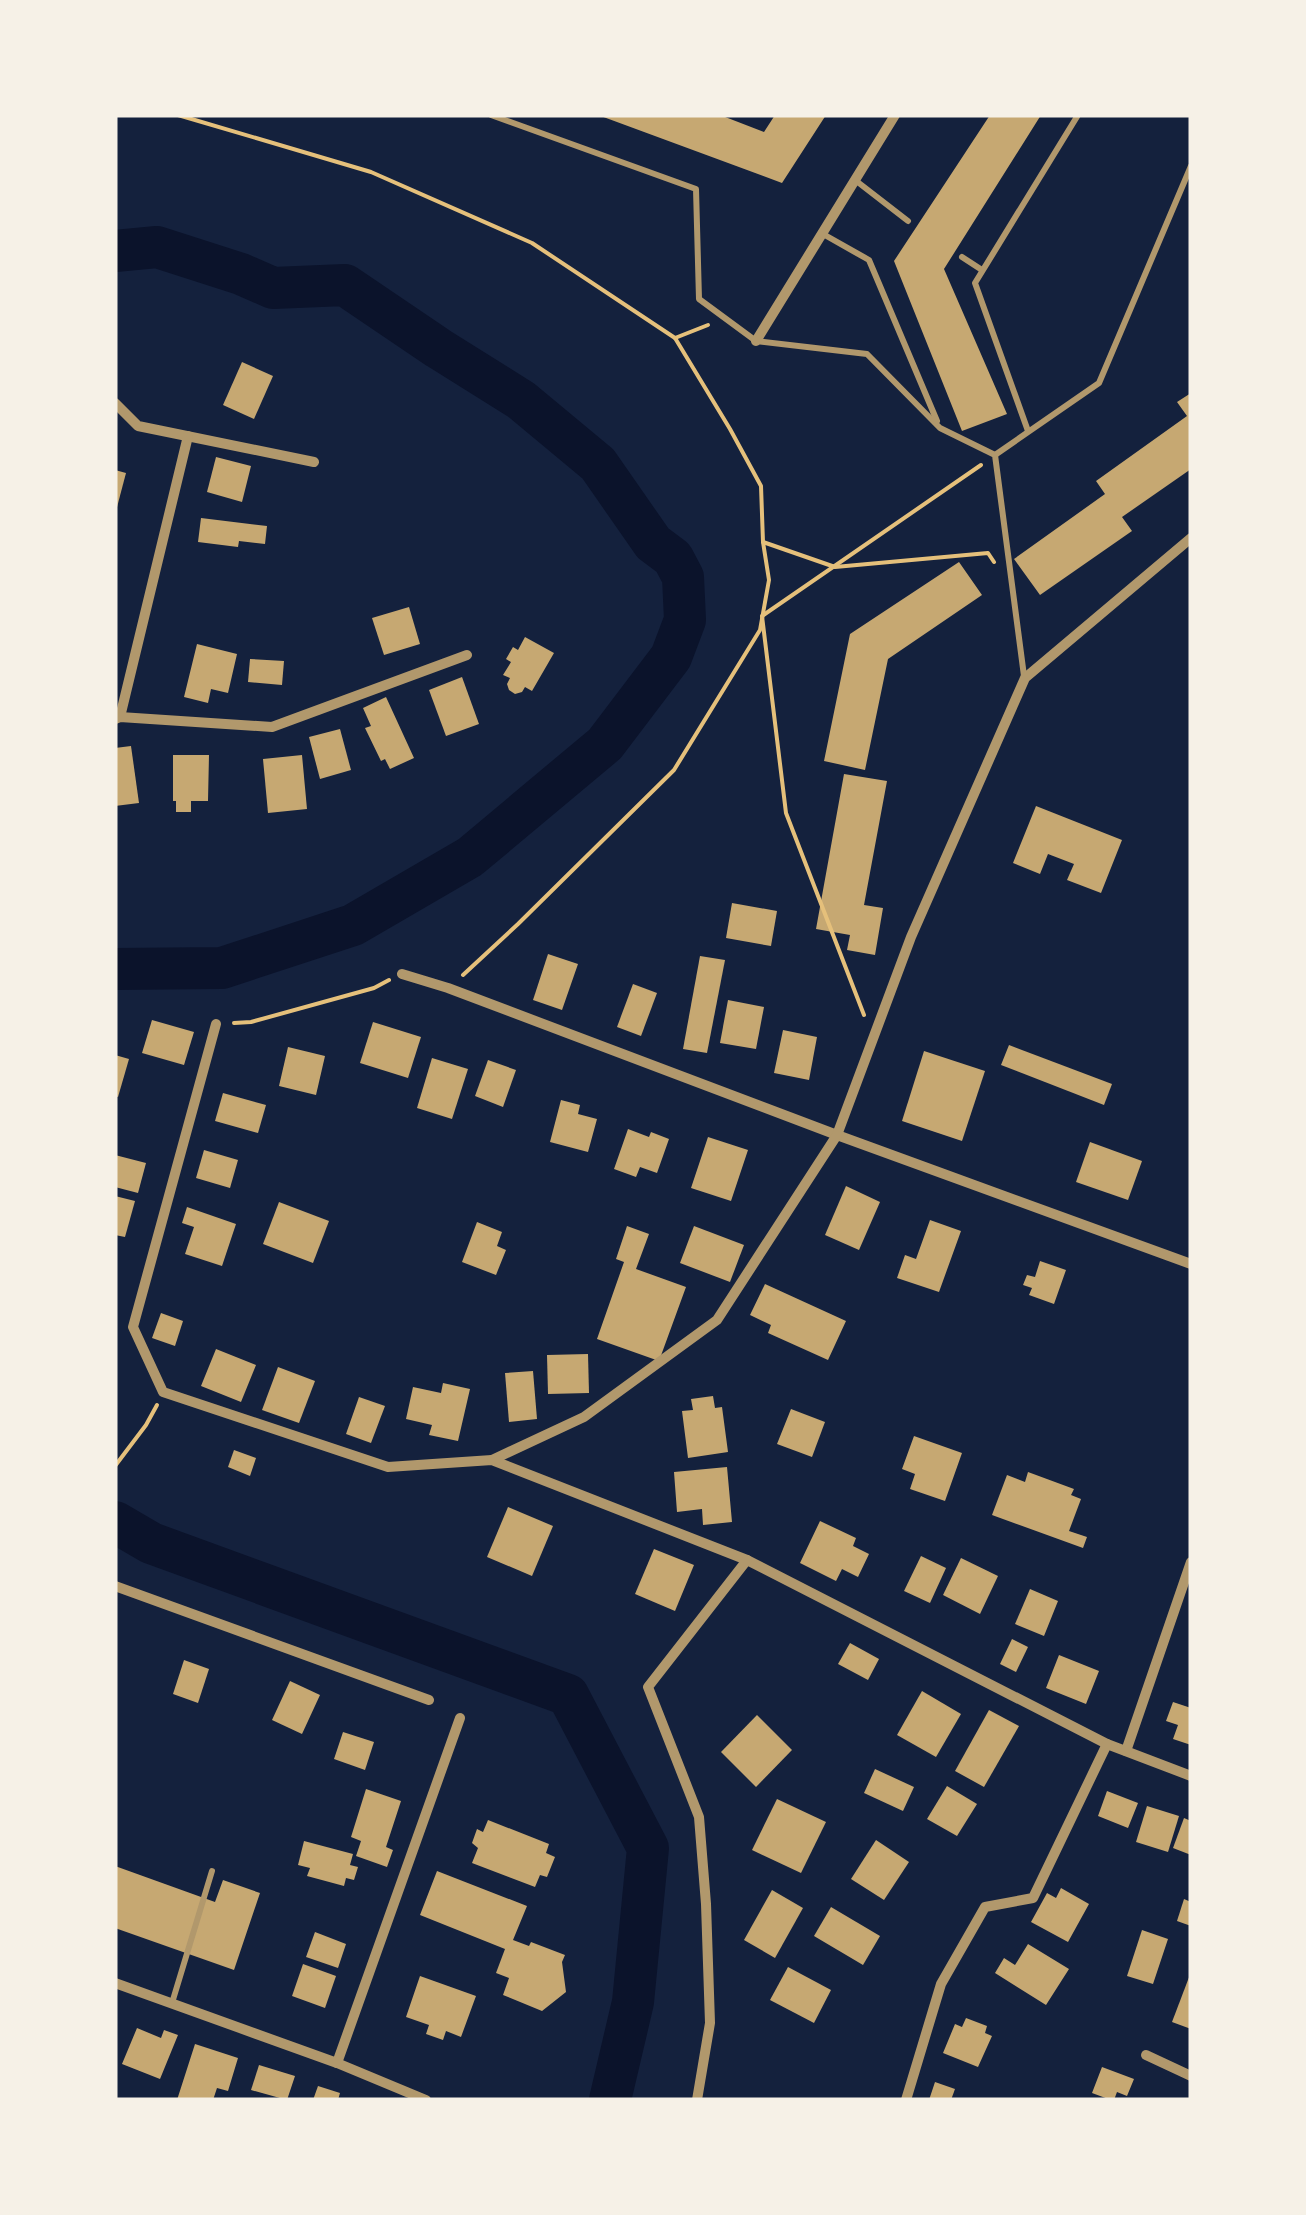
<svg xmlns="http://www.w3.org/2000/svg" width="1306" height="2215" viewBox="0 0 1306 2215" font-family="'IBM Plex Sans',sans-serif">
  <rect width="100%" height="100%" fill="#14213d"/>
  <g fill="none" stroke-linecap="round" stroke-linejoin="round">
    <g stroke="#0b132b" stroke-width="42">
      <path d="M115,251l42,-4 84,27 32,14 72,-3 93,63 83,52 77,64 55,79 20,15 10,19 2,43 -14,37 -66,87 -135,113 -117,68 -131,43 -107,1"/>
      <path d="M115,1522l36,21 417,152 80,153 -15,154 -23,98"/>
    </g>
  </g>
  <g fill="#c6a872">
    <path d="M598,115h122l44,17 11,-17h51l-44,68z"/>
    <path d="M990,115h51l-97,154 63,145 -45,17 -68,-170z"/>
    <path d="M242,362l31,14 -19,43 -31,-14z"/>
    <path d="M1191,393v76l-69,48 10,14 -92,64 -26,-36 91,-65 -9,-13 91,-65 -10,-14z"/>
    <path d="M216,457l35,9 -9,36 -35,-10z"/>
    <path d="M115,470l11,3 -10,38h-1z"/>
    <path d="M201,518l66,8 -2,18 -26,-3 -1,6 -40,-5z"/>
    <path d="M959,562l23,33 -94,64 -23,111 -41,-9 26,-127z"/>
    <path d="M409,607l11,37 -36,11 -12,-37z"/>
    <path d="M525,637l29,16 -22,38 -7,-4 -3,5 -7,2 -6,-4 -2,-6 3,-6 -7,-3 8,-13 -5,-3 7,-12 5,3z"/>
    <path d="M197,644l40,10 -9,39 -17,-4 -3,14 -24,-6z"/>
    <path d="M250,659l34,2 -2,24 -34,-3z"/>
    <path d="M462,677l17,47 -33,12 -17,-46z"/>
    <path d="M386,697l28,61 -24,11 -5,-10 -4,2 -16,-33 6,-2 -8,-18z"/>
    <path d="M340,729l11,41 -31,9 -11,-42z"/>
    <path d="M131,746l8,57 -24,3v-58z"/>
    <path d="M173,755h36l-1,46h-17v11h-15v-11h-3z"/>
    <path d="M302,755l5,54 -39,4 -5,-54z"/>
    <path d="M844,774l43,7 -23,124 19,3 -8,47 -28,-5 3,-15 -34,-6z"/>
    <path d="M1036,806l86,34 -21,53 -34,-13 7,-16 -26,-10 -8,20 -27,-11z"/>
    <path d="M732,903l45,8 -6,35 -45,-8z"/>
    <path d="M548,954l30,10 -16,46 -29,-10z"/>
    <path d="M700,956l25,4 -18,93 -24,-4z"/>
    <path d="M633,984l24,9 -16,43 -24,-9z"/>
    <path d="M728,1000l36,7 -8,42 -36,-6z"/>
    <path d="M152,1020l42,12 -10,33 -42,-12z"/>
    <path d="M373,1022l48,15 -13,41 -48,-15z"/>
    <path d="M783,1030l34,7 -8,43 -35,-7z"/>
    <path d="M1009,1045l103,39 -8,21 -103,-40z"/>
    <path d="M288,1047l37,9 -9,39 -37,-9z"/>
    <path d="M924,1051l61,20 -23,70 -60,-20z"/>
    <path d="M115,1055l14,4 -11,38 -3,-1z"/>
    <path d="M432,1058l36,11 -16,50 -35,-11z"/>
    <path d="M488,1060l28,10 -13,37 -28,-11z"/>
    <path d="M223,1093l43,12 -8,28 -43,-12z"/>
    <path d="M561,1100l19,5 -2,9 19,5 -9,33 -38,-10z"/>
    <path d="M628,1129l21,8 2,-5 18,7 -12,34 -17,-6 -4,10 -22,-8z"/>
    <path d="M708,1137l40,13 -17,51 -40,-13z"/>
    <path d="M1090,1142l52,19 -14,39 -52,-18z"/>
    <path d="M204,1150l34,10 -8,28 -34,-10z"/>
    <path d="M115,1155l31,8 -8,30 -23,-6z"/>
    <path d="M846,1186l34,16 -21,48 -34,-15z"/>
    <path d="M115,1196l20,5 -10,36 -10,-2z"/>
    <path d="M279,1202l50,19 -16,42 -50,-19z"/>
    <path d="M187,1207l49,17 -14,42 -37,-12 9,-27 -12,-4z"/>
    <path d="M930,1220l31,11 -22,61 -42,-14 8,-23 11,4z"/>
    <path d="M477,1222l25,10 -5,14 9,4 -10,25 -34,-13z"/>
    <path d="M627,1226l22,8 -13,35 50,18 -27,74 -62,-22 27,-77 -8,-3z"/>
    <path d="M694,1226l50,19 -14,37 -50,-19z"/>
    <path d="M1040,1261l26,9 -12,34 -25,-9 3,-7 -9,-3 4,-10 8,2z"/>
    <path d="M765,1284l81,37 -18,39 -60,-27 3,-8 -21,-10z"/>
    <path d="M161,1313l22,8 -8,25 -23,-8z"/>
    <path d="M216,1349l40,16 -15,37 -40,-16z"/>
    <path d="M588,1354l1,39 -41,1 -1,-39z"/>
    <path d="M278,1367l37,14 -16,42 -37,-13z"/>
    <path d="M533,1371l4,48 -28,3 -4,-49z"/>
    <path d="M443,1383l27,6 -12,52 -29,-6 3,-10 -26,-6 7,-32 28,6z"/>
    <path d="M713,1396l2,12 7,-1 6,45 -40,6 -6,-47 11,-1 -2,-11z"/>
    <path d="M359,1397l26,9 -14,37 -25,-9z"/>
    <path d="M791,1409l34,13 -13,35 -35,-13z"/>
    <path d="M914,1436l48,17 -17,48 -35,-12 5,-15 -13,-5z"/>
    <path d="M234,1450l22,8 -6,18 -22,-9z"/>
    <path d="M727,1467l5,55 -29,3 -1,-16 -25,3 -3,-40z"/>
    <path d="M1028,1472l46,17 -3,6 10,4 -12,32 18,6 -4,11 -91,-33 15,-40 18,7z"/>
    <path d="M508,1507l45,19 -21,50 -45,-19z"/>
    <path d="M820,1521l36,17 -3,8 16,8 -11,23 -16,-8 -6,12 -36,-18z"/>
    <path d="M654,1549l40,16 -19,46 -40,-17z"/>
    <path d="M921,1556l25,12 -16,35 -26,-12z"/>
    <path d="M961,1558l37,18 -18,38 -37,-19z"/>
    <path d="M1030,1589l28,12 -14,35 -29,-12z"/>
    <path d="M1012,1639l16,8 -12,25 -16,-8z"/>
    <path d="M850,1643l29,16 -11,21 -30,-16z"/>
    <path d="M1059,1655l40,16 -13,33 -40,-16z"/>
    <path d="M184,1660l25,9 -11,34 -25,-9z"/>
    <path d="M290,1681l30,14 -18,39 -30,-14z"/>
    <path d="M922,1691l39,23 -25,43 -39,-22z"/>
    <path d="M1173,1702l18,6v37l-18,-6 5,-14 -12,-4z"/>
    <path d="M989,1710l30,16 -35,61 -29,-16z"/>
    <path d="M757,1715l35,35 -36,37 -35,-35z"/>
    <path d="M343,1732l31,10 -9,28 -31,-11z"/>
    <path d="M875,1769l39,18 -11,24 -39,-18z"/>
    <path d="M947,1786l30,18 -20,32 -30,-17z"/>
    <path d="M366,1789l35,12 -15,46 7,3 -6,17 -31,-11 5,-15 -10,-4z"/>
    <path d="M1107,1791l31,12 -10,25 -30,-12z"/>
    <path d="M777,1799l49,23 -25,51 -49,-23z"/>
    <path d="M1147,1806l32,10 -11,36 -32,-10z"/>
    <path d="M1184,1818l7,3v34l-18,-7z"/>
    <path d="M488,1820l61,24 -3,9 9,4 -8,20 -7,-2 -5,12 -63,-24 6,-15 -6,-5 5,-14 6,3z"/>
    <path d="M876,1840l33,22 -25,38 -33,-21z"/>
    <path d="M304,1841l49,13 -3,11 8,2 -4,13 -8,-2 -2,8 -37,-10 3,-8 -12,-3z"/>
    <path d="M115,1866l100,36 8,-22 37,13 -26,77 -119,-42z"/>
    <path d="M437,1871l90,35 -14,34 16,6 2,-4 34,13 -3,7 4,30 -24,19 -39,-16 6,-17 -13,-5 9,-24 -85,-34z"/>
    <path d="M1061,1888l28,16 -21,38 -37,-20 16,-29 9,5z"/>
    <path d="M772,1890l31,18 -28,50 -31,-18z"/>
    <path d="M1184,1899l7,3v24l-14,-5z"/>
    <path d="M831,1907l49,29 -17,29 -49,-29z"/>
    <path d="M1142,1930l26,9 -15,45 -26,-8z"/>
    <path d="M315,1932l31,12 -8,24 -32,-11z"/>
    <path d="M1028,1944l41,25 -23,36 -51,-32 9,-15 11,7z"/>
    <path d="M303,1964l33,12 -11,32 -33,-12z"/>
    <path d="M788,1967l43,23 -17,33 -44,-23z"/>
    <path d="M1191,1972v57l-19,-7z"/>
    <path d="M420,1976l56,20 -15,41 -15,-6 -3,9 -17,-6 3,-9 -23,-8z"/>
    <path d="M966,2018l21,8 -2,7 7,3 -14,31 -35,-14 12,-29 7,3z"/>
    <path d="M137,2028l24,10 3,-8 14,5 -18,44 -38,-15z"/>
    <path d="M195,2044l43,14 -10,33 -11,-3 -4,12h-36z"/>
    <path d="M259,2065l36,11 -8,24 -36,-10z"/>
    <path d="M1102,2067l32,12 -7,17 -10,-4 -3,8h-3l-19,-7z"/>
    <path d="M935,2082l20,7 -4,11h-22z"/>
    <path d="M318,2086l22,7 -2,7h-25z"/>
  </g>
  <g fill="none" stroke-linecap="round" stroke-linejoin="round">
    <g stroke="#e5c07b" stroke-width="4">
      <path d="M178,115l193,57 161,71 143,95 55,91 31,57 2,56 6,38 -9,50 -86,140 -156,154 -55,51"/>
      <path d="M675,338l33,-13"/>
      <path d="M763,542l72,25 153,-14 6,9"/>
      <path d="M864,1015l-78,-202 -24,-197 219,-151"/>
      <path d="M234,1023l17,-1 123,-34 15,-8"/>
      <path d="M115,1466l31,-41 11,-20"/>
    </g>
    <g stroke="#b1986c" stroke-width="6">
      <path d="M491,115l205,74 3,110 57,42 111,13 73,74 55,27 29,221"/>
      <path d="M855,180l53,41"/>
      <path d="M823,234l46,26 68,161"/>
      <path d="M962,257l20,13"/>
      <path d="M1028,431l-53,-148 103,-168"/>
      <path d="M995,455l104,-72 92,-217"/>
      <path d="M172,2003l40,-132"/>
    </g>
    <g stroke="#b1986c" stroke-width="10">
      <path d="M756,341l139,-226"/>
      <path d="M115,403l23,23 176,36"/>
      <path d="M120,717l68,-281"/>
      <path d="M115,719l5,-2 152,10 195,-72"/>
      <path d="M402,974l46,14 389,147 354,129"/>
      <path d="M216,1024l-83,303 30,65 225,75 104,-7 255,100 360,184 84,32"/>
      <path d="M492,1460l92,-43 133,-97 120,-185 74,-198 114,-259 166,-140"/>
      <path d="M115,1586l314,114"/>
      <path d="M1126,1751l65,-189"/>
      <path d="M115,1983l222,80 89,37"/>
      <path d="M1146,2055l45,21"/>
      <path d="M337,2063l123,-345"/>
      <path d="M697,2100l13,-77 -4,-119 -7,-87 -51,-130 99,-127"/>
      <path d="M906,2100l35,-116 44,-77 48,-9 74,-154"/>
    </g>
  </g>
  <rect width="1306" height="2215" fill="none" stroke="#f6f1e7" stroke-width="235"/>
</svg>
